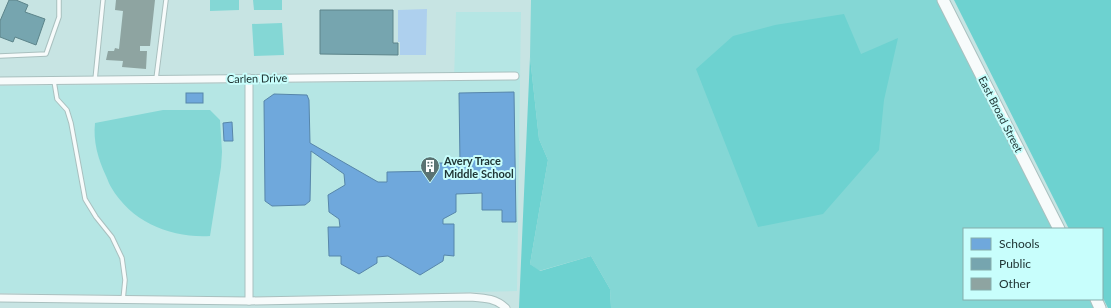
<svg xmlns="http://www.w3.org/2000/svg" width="1111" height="308" viewBox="0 0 1111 308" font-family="Lato,sans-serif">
  <rect width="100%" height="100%" fill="#c7e4e3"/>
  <path fill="#b5e6e4" d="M456,12h65l-4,279 -276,6 -241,-4v-207l454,-5z"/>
  <g fill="#84d7d5">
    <path d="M210,0h29v10l-29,1z"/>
    <path d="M253,0h29v10h-28z"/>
    <path d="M531,0h407l116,229h-90v70h125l5,9h-483l-1,-19 -19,-33 -52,15 -9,-7 18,-104 -9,-21 -9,-82z"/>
    <path d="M282,23l2,32 -30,1 -2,-32z"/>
    <path d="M163,110h47l10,10 2,32 -1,15 -11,69c-39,2 -78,-13 -99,-49 -2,-3 -3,-7 -5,-11 -8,-17 -13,-35 -11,-53z"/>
  </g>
  <g fill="#6dd2d0">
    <path d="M954,0h157v308h-3l-6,-12v-67h-33z"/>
    <path d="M844,14l17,40 37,-16 -14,62 -5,50 -56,64 -65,13 -62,-158 37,-33 42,-11z"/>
    <path d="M530,57l9,82 9,21 -18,104 10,7 51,-15 19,33 1,19h-92z"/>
  </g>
  <path fill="#aed0ee" d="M427,9l-1,46h-26v-13h-2v-32z"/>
  <g fill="#6fa8dc" stroke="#5786aa">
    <path d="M514,92l2,130h-14v-12h-20v-17l-26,1v18l-13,7v5h11v32l-10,-1 -1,6 -23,14 -32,-19 -11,1v6l-18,11 -18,-10v-8h-12l-1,-29h12l-1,-8 -10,-7 -1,-17 17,-10 -1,-11 -33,-23 -1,50 -5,4 -33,1 -7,-5 -1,-100 10,-7 33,1 2,5 1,43 68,39h9v-10l51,-1v-8h22l-1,-70z"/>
    <rect x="186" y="93" width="17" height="10"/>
    <path d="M232,122l1,19h-9l-1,-18z"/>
  </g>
  <g fill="#76a5af" stroke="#5c848a">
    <path d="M9,0h7l12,5 -3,7 20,7 -9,26 -21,-8 -2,5 -13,-5v-16z"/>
    <path d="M320,10h73v33h5v12l-78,-1z"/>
  </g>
  <path fill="#8ea4a1" d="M116,0h39l-5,46h-10v5h7l-1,18 -24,-2 1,-6 -17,-1 2,-9h6l1,-3 4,1 4,-38 -8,-1z"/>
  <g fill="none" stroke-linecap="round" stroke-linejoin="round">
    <defs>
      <g id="lane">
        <path d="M0,56l46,-2 13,-37v-17"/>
        <path d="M156,79l10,-79"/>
        <path d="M95,80l8,-80"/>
        <path d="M54,81l3,18 10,11 4,13 14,76 11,18 16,20 10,21 3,22 -2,20"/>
      </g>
      <g id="street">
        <path d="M249,78v223"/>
        <path d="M0,81l515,-5"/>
        <path d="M0,298l249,3 221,-4c14,1 25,1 36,11"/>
      </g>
      <g id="secondary">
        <path d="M943,0l116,229"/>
        <path d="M1096,299l4,9"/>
      </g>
    </defs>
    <use href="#lane" stroke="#a9c0bf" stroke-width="5.5"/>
    <use href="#street" stroke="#a9c0bf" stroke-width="9"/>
    <use href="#secondary" stroke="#a9c0bf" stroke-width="13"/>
    <use href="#lane" stroke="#f7fbfb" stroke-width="3.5"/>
    <use href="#street" stroke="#f7fbfb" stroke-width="7"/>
    <use href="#secondary" stroke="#f7fbfb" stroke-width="11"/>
  </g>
  <defs>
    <symbol id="building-pin" viewBox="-11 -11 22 30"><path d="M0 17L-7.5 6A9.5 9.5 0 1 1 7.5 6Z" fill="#5a7372" stroke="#c8fefc"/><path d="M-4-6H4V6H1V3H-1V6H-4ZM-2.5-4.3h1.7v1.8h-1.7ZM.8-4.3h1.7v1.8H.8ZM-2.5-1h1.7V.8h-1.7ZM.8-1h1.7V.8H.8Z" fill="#fff"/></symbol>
  </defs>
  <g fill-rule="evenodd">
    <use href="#building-pin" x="419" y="155" width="22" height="30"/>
  </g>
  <g text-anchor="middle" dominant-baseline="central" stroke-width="4" stroke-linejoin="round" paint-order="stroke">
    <g font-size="11" fill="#203635" stroke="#c8fefc">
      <text transform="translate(257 78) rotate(-1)">Carlen Drive</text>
      <text transform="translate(1001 114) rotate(63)">East Broad Street</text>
    </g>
    <g font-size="11" font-weight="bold" fill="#203635" stroke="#c8fefc" text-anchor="start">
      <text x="444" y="160">Avery Trace<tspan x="444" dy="13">Middle School</tspan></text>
    </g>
  </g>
  <rect x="963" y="228" width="140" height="72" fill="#c8fefc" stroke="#85aeac"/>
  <rect x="971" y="238" width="20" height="12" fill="#6fa8dc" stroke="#85aeac"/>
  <text x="999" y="248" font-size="12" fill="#203635">Schools</text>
  <rect x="971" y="258" width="20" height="12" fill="#76a5af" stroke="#85aeac"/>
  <text x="999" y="268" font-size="12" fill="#203635">Public</text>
  <rect x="971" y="278" width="20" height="12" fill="#8ea4a1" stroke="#85aeac"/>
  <text x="999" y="288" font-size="12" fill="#203635">Other</text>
</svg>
